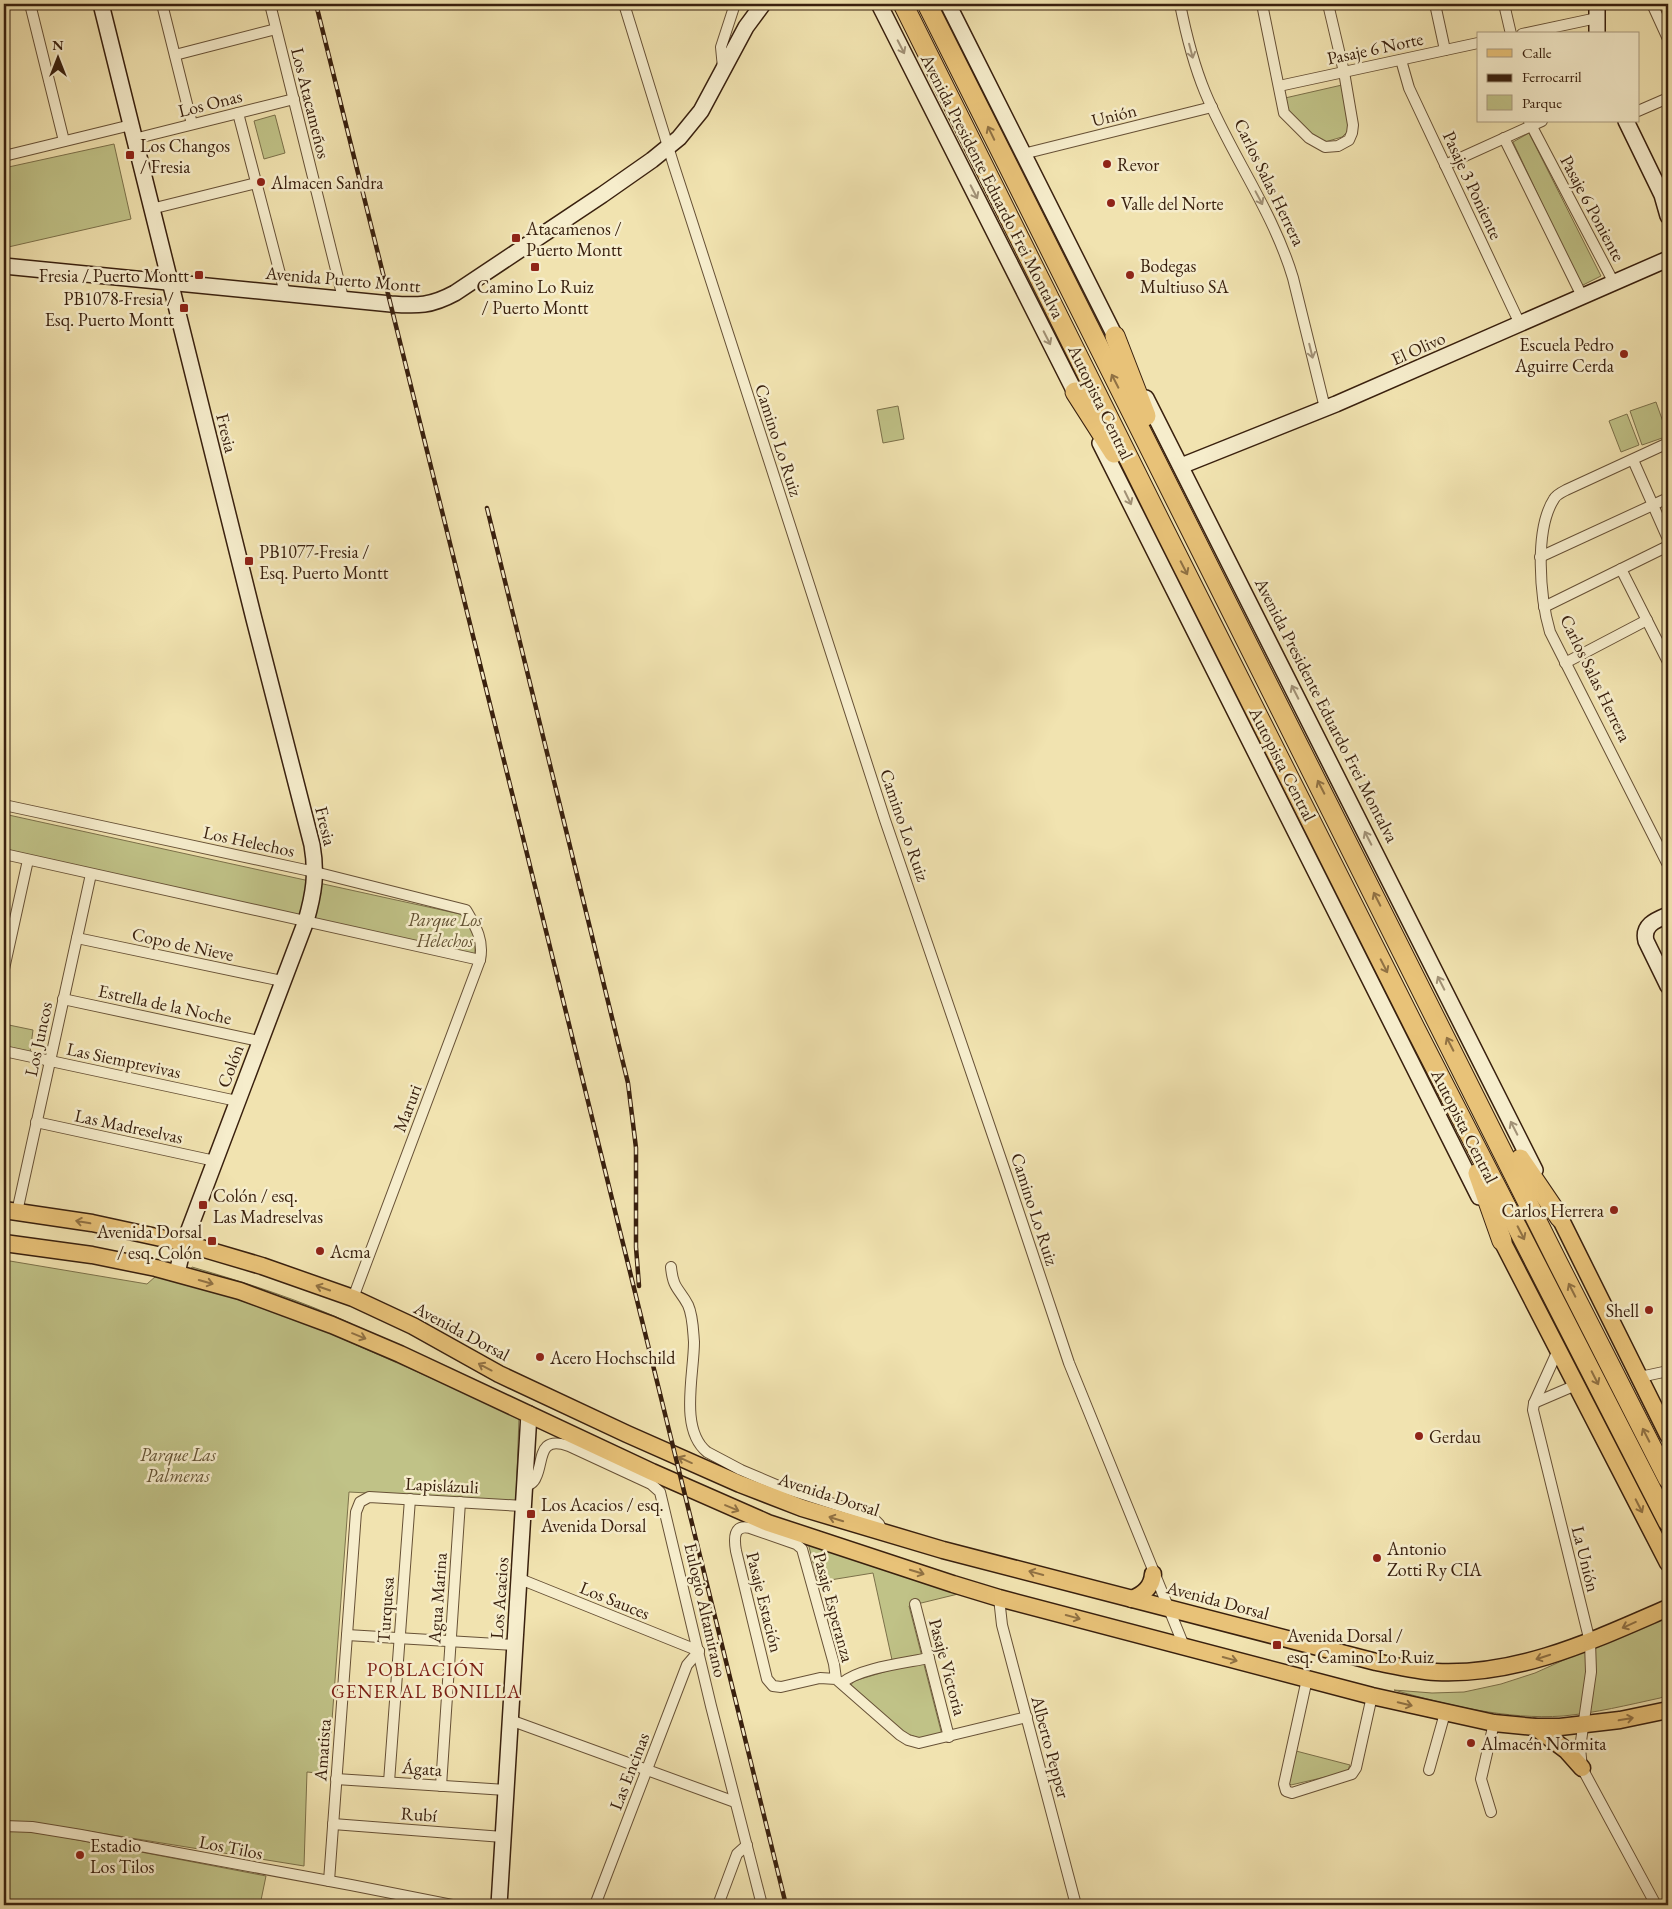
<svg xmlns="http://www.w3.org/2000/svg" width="1672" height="1909" viewBox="0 0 1672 1909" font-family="'EB Garamond',serif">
  <rect width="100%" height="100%" fill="#f1e3b0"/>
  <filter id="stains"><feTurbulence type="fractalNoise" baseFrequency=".004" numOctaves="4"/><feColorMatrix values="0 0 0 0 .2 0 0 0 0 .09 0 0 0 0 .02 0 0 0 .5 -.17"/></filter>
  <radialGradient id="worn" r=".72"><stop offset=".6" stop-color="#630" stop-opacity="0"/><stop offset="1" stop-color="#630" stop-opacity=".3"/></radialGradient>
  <g fill="#c0c287" stroke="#7c714a">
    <path d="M1342,85l8,44 -8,8 -17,5 -15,-6 -22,-22 -3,-16z"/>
    <path d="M275,115l10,38 -21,6 -10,-38z"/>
    <path d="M1529,133l72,143 -20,10 -68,-144z"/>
    <path d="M114,144l17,75 -127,29v-80z"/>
    <path d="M1656,402l12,34 -26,9 -12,-34z"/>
    <path d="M898,406l6,33 -21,4 -6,-33z"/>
    <path d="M1627,414l12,31 -18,7 -12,-31z"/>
    <path d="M4,814l456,100 15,17v24l-471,-106z"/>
    <path d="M4,1024l29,6 -3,23 -26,-5z"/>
    <path d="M4,1260l143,24 9,-8 78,22 91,33 194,86 -3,84 -167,-9 -21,282 -21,-2 -3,94 -235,-38 -65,-7z"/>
    <path d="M192,1267c55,16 108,33 160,57l4,5 -166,-58z"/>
    <path d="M808,1543l150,51 -49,12 33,129 -20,4 -18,-6 -53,-48 3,-4 40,-12 -21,-96 -55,9z"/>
    <path d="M1668,1613v82l-8,3c-32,7 -65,15 -97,18 -56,4 -116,-11 -169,-26l38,3 32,-1 37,-8 34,-11z"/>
    <path d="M1296,1751l54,14 -3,7 -56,13 -2,-2z"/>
    <path d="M23,1831l24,3 219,42 -6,29h-256v-73z"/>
  </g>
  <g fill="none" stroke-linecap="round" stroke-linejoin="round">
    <defs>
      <g id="street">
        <path d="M30,4l34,137"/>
        <path d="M162,4l30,120"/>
        <path d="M270,4l73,294"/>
        <path d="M624,4l50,162 211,654 121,354 63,189 115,283"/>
        <path d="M1180,4c6,30 13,59 25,88 26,63 68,119 88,186l32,130"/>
        <path d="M1262,4l22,109 25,25 16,9 13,-1 11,-6 3,-7 1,-8 -9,-53 -16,-68"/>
        <path d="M1435,4l10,46"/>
        <path d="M1504,4l7,30"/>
        <path d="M1652,4l16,35"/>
        <path d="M1522,34l75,-16"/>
        <path d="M175,55l101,-26"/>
        <path d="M1401,60l8,28 111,236"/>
        <path d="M723,68l-2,-21 14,-43"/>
        <path d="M1279,86l199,-43"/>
        <path d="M1638,111l30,-13"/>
        <path d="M238,113l47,180"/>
        <path d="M1529,121l85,162"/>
        <path d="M1504,138l78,158"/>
        <path d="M134,139l160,-40"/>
        <path d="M1023,154l189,-47"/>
        <path d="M4,156l127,-31"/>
        <path d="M1445,165l97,-44"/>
        <path d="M151,209l105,-26"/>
        <path d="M1668,443l-102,47c-4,2 -10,5 -12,9 -20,31 -14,99 -4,133l118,233"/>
        <path d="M1633,460l35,79"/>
        <path d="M1540,557l128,-59"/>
        <path d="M1621,569l47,93"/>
        <path d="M1544,607l124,-61"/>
        <path d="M1565,663l82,-43"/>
        <path d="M4,805l311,67 151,38c10,17 18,30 14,50l-127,338"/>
        <path d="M4,854l476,106"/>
        <path d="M77,938l205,43"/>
        <path d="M4,969l24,-109"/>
        <path d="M63,999l196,42"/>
        <path d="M4,1051l233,50"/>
        <path d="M36,1122l179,39"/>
        <path d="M17,1212l74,-338"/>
        <path d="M671,1267c2,22 8,21 17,38 5,11 5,25 6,37 0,33 -15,87 13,110l34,18 40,17 90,29 8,8 4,9"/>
        <path d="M1558,1350l-24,53 -1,7 57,232 1,30 -11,76 2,20 74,137"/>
        <path d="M1640,1377l28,-6"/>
        <path d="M1534,1403l42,-18"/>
        <path d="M524,1487c5,-2 10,-4 12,-10 8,-16 1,-42 33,-31l82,38 9,8 51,214 51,199"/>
        <path d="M520,1579l179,72"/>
        <path d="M999,1598l3,27 74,280"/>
        <path d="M915,1604l34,133"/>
        <path d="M347,1635l168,10"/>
        <path d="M836,1679l-2,-15 -32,-115 -6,-5 -46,-16c-17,-4 -16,11 -14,23l31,128 6,7 8,1 39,-9 16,1 64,56 8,5 11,3 108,-26"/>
        <path d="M1307,1679l-23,105 2,7 6,2 60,-19 4,-6 16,-72"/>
        <path d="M842,1683c17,-15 63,-20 87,-25"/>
        <path d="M510,1720l225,82"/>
        <path d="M1429,1770l16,-57"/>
        <path d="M336,1779l170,11"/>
        <path d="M389,1782l21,-283"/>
        <path d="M441,1786l19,-284"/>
        <path d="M1491,1812l-10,-33 13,-56"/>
        <path d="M333,1824l170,13"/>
        <path d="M4,1826l28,1 49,8 270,50 101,20"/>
        <path d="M329,1881l27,-369 4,-10 9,-5 154,9"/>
        <path d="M595,1905l92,-240 12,-14"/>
        <path d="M718,1905l19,-51 10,-9"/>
      </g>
      <g id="secondary">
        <path d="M101,4l153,615 58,226c5,29 2,48 -6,76l-122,322 -7,30"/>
        <path d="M879,4l201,398"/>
        <path d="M948,4l172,342"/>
        <path d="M1597,34v-30"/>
        <path d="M1626,121l36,74 6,21"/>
        <path d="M4,266l387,38c27,2 40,2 64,-11l147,-98 50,-35 27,-22 22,-27 45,-84 17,-23"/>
        <path d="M1146,398l389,772"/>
        <path d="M1100,443l379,754"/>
        <path d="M1181,466l155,-62 332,-145"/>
        <path d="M1668,915c-12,5 -26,10 -22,26l22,45"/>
        <path d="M499,1905l30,-491"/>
      </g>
      <g id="primary">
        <path d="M4,1210l88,13 92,20 78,23 91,32 60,28 86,48 128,60 113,50 62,24 141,42 433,112c20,4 40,9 60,10 83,4 158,-32 232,-64"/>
        <path d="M1560,1218l108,217"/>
        <path d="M1502,1241l166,322"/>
        <path d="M4,1243l88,12 64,13 84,23 92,34 68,29 252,118 116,51 185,61 46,14 373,98 122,27 41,4h25l60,-7 48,-10"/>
        <path d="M1132,1599c12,-5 20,-12 21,-25"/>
        <path d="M1535,1727l31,23 16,18"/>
      </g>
      <g id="highway">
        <path d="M903,4l259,521 253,503 253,494"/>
        <path d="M927,4l631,1259 110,216"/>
        <path d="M1115,336l31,80"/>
        <path d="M1075,392l39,61"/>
        <path d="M1520,1159l40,59"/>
        <path d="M1478,1173l24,68"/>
      </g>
    </defs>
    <use href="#street" stroke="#675136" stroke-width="12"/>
    <use href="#secondary" stroke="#39200e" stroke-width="18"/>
    <use href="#primary" stroke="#39200e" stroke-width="19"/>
    <use href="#highway" stroke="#39200e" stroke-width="21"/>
    <use href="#street" stroke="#f6edcc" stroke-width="10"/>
    <use href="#secondary" stroke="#f6edcc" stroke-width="15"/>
    <use href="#primary" stroke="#e8c278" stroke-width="16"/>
    <use href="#highway" stroke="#e8c278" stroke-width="19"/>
    <defs>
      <g id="rail">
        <path d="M316,4l196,789 274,1112"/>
        <path d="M487,508l141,575 8,65v99l3,39"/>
      </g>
    </defs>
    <use href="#rail" stroke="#39200e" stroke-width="4.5"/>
    <use href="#rail" stroke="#f6edcc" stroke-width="2.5" stroke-dasharray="8" stroke-linecap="butt"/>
  </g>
  <defs><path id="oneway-shaft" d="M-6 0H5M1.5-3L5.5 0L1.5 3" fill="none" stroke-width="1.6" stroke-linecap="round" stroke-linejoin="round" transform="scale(1.25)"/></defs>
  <g stroke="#a19176">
    <use href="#oneway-shaft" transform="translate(901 47) rotate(63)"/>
    <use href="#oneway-shaft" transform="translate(1191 51) rotate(75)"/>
    <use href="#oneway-shaft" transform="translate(974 192) rotate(63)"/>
    <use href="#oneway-shaft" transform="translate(1259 198) rotate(62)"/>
    <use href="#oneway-shaft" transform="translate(1047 338) rotate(63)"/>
    <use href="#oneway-shaft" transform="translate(1311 351) rotate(76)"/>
    <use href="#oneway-shaft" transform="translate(1128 498) rotate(64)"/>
    <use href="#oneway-shaft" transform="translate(1295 692) rotate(-117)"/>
    <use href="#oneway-shaft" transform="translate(1368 838) rotate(-117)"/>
    <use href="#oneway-shaft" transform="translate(1441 983) rotate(-117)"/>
    <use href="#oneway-shaft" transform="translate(1514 1128) rotate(-117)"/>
  </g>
  <g stroke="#907143">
    <use href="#oneway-shaft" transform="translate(991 133) rotate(-116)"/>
    <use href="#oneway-shaft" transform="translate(1115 381) rotate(-117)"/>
    <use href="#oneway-shaft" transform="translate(1184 568) rotate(63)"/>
    <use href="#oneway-shaft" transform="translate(1321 787) rotate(-117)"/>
    <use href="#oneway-shaft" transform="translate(1377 899) rotate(-117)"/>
    <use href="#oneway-shaft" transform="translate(1384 966) rotate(63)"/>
    <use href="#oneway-shaft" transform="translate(1450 1044) rotate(-117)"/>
    <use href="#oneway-shaft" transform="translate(83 1222) rotate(-170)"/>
    <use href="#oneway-shaft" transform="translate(1521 1233) rotate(63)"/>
    <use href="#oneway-shaft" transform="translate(206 1282) rotate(16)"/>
    <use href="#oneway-shaft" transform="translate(323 1288) rotate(-161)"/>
    <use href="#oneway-shaft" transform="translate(1572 1290) rotate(-117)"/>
    <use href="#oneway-shaft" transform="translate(359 1336) rotate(22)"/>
    <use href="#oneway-shaft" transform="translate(485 1367) rotate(-152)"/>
    <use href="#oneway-shaft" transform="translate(1595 1378) rotate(63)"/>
    <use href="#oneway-shaft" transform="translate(1646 1435) rotate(-117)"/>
    <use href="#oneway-shaft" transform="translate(685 1460) rotate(-156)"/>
    <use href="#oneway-shaft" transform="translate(1639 1506) rotate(63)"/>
    <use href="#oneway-shaft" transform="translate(732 1508) rotate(23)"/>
    <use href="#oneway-shaft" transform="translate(836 1519) rotate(-163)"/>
    <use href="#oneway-shaft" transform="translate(917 1572) rotate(17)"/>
    <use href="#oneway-shaft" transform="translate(1036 1573) rotate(-165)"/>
    <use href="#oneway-shaft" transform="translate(1073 1617) rotate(15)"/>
    <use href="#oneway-shaft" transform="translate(1629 1625) rotate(156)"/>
    <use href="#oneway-shaft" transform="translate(1543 1657) rotate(162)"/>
    <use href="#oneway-shaft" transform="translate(1230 1659) rotate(15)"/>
    <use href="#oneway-shaft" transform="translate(1405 1704) rotate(14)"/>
    <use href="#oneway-shaft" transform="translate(1626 1719) rotate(-10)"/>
  </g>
  <g fill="#8f2418" stroke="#f6edcc" stroke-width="2">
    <rect x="125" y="150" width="10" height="10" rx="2.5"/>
    <circle cx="1107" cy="164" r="5"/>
    <circle cx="261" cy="182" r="5"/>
    <circle cx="1111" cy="203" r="5"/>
    <rect x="511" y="233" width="10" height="10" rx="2.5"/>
    <rect x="530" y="262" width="10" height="10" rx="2.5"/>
    <rect x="194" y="270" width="10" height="10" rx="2.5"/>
    <circle cx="1130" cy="275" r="5"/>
    <rect x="179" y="303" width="10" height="10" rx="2.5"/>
    <circle cx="1624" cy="354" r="5"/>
    <rect x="244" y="556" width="10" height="10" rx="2.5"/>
    <rect x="198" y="1200" width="10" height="10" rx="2.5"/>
    <circle cx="1614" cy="1210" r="5"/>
    <rect x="207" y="1236" width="10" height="10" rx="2.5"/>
    <circle cx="320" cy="1251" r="5"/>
    <circle cx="1649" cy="1310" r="5"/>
    <circle cx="540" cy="1357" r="5"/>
    <circle cx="1419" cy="1436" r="5"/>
    <rect x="526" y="1509" width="10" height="10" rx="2.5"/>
    <circle cx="1377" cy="1558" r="5"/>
    <rect x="1272" y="1640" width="10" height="10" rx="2.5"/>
    <circle cx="1471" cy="1743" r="5"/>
    <circle cx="80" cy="1855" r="5"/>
  </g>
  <g text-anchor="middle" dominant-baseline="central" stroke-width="5" stroke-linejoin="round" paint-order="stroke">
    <g font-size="18" fill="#39200e" stroke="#f6edcc">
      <text transform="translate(1375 48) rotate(-12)">Pasaje 6 Norte</text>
      <text transform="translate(210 103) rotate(-14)">Los Onas</text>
      <text transform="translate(311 103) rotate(76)">Los Atacameños</text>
      <text transform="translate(1114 115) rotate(-14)">Unión</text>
      <text transform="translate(1270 182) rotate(64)">Carlos Salas Herrera</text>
      <text transform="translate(1473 185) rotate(65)">Pasaje 3 Poniente</text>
      <text transform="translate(993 186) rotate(63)">Avenida Presidente Eduardo Frei Montalva</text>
      <text transform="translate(1593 208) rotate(62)">Pasaje 6 Poniente</text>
      <text transform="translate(343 279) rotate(5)">Avenida Puerto Montt</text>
      <text transform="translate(1418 348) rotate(-24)">El Olivo</text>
      <text transform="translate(1101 402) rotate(64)">Autopista Central</text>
      <text transform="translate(227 433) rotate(76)">Fresia</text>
      <text transform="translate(779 440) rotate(72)">Camino Lo Ruiz</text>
      <text transform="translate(1596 678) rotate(64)">Carlos Salas Herrera</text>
      <text transform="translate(1327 710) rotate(63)">Avenida Presidente Eduardo Frei Montalva</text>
      <text transform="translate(1283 764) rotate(63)">Autopista Central</text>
      <text transform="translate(905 825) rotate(71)">Camino Lo Ruiz</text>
      <text transform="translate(326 826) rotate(76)">Fresia</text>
      <text transform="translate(249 841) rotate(12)">Los Helechos</text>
      <text transform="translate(183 944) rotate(12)">Copo de Nieve</text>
      <text transform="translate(165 1004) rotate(12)">Estrella de la Noche</text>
      <text transform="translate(38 1039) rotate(-78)">Los Juncos</text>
      <text transform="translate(124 1060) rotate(12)">Las Siemprevivas</text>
      <text transform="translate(230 1066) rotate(-69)">Colón</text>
      <text transform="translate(407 1108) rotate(-69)">Maruri</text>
      <text transform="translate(129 1126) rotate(12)">Las Madreselvas</text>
      <text transform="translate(1465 1126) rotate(63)">Autopista Central</text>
      <text transform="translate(1035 1209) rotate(72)">Camino Lo Ruiz</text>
      <text transform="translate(462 1331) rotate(28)">Avenida Dorsal</text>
      <text transform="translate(442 1485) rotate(3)">Lapislázuli</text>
      <text transform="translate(829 1494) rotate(18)">Avenida Dorsal</text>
      <text transform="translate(1586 1559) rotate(76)">La Unión</text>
      <text transform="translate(437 1598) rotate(-86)">Agua Marina</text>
      <text transform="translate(499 1598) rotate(-86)">Los Acacios</text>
      <text transform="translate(615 1600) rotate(22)">Los Sauces</text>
      <text transform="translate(1218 1600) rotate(15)">Avenida Dorsal</text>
      <text transform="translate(765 1602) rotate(76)">Pasaje Estación</text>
      <text transform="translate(834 1607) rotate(75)">Pasaje Esperanza</text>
      <text transform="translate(385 1610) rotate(-86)">Turquesa</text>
      <text transform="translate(706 1610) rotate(77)">Eulogio Altamirano</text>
      <text transform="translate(948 1667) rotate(75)">Pasaje Victoria</text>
      <text transform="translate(1051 1747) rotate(75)">Alberto Pepper</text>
      <text transform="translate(322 1750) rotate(-86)">Amatista</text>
      <text transform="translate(422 1768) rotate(4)">Ágata</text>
      <text transform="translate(629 1771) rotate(-69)">Las Encinas</text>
      <text transform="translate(419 1814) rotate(4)">Rubí</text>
      <text transform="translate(231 1847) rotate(11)">Los Tilos</text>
    </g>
    <g font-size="18" fill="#39200e" stroke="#f6edcc" text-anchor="start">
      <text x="140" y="145">Los Changos<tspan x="140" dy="21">/ Fresia</tspan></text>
      <text x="1117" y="164">Revor</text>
      <text x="271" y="182">Almacen Sandra</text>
      <text x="1121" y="203">Valle del Norte</text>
      <text x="526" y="228">Atacamenos /<tspan x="526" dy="21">Puerto Montt</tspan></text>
      <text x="1140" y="265">Bodegas<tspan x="1140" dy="21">Multiuso SA</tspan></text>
      <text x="189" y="275" text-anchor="end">Fresia / Puerto Montt</text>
      <text x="535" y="286" text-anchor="middle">Camino Lo Ruiz<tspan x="535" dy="21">/ Puerto Montt</tspan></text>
      <text x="174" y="298" text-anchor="end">PB1078-Fresia /<tspan x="174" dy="21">Esq. Puerto Montt</tspan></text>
      <text x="1614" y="344" text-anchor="end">Escuela Pedro<tspan x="1614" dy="21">Aguirre Cerda</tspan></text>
      <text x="259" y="551">PB1077-Fresia /<tspan x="259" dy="21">Esq. Puerto Montt</tspan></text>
      <text x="213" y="1195">Colón / esq.<tspan x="213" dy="21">Las Madreselvas</tspan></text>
      <text x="1604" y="1210" text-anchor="end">Carlos Herrera</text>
      <text x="202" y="1231" text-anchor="end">Avenida Dorsal<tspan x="202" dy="21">/ esq. Colón</tspan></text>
      <text x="330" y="1251">Acma</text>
      <text x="1639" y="1310" text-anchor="end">Shell</text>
      <text x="550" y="1357">Acero Hochschild</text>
      <text x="1429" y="1436">Gerdau</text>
      <text x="541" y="1504">Los Acacios / esq.<tspan x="541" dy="21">Avenida Dorsal</tspan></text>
      <text x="1387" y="1548">Antonio<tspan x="1387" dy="21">Zotti Ry CIA</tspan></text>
      <text x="1287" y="1635">Avenida Dorsal /<tspan x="1287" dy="21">esq. Camino Lo Ruiz</tspan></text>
      <text x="1481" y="1743">Almacén Normita</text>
      <text x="90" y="1845">Estadio<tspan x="90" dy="21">Los Tilos</tspan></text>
    </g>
    <g font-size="18" font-style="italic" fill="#625132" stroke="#f6edcc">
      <text x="445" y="919">Parque Los<tspan x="445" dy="21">Helechos</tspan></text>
      <text x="178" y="1454">Parque Las<tspan x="178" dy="21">Palmeras</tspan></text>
    </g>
    <g font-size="19" letter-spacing="1" fill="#7a1f14" stroke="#f6edcc">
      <text x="426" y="1669">POBLACIÓN<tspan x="426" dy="22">GENERAL BONILLA</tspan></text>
    </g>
  </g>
  <rect width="1672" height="1909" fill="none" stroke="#f1e3b0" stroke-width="20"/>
  <rect x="5" y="5" width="1662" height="1899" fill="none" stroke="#39200e" stroke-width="2.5"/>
  <rect x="10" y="10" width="1652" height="1889" fill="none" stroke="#39200e"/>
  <rect x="1477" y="32" width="162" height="90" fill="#f6edcc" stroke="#aa9b80"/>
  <rect x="1487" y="49" width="25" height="8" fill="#e8c278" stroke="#aa9b80"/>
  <text x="1522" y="58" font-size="15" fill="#39200e">Calle</text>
  <rect x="1487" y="74" width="25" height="8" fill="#39200e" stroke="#aa9b80"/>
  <text x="1522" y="82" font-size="15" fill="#39200e">Ferrocarril</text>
  <rect x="1487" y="95" width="25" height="15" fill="#c0c287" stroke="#aa9b80"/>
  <text x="1522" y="108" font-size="15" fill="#39200e">Parque</text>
  <g transform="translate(58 58)" stroke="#f6edcc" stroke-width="4" paint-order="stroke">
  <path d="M0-4L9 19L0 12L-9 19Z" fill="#39200e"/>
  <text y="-8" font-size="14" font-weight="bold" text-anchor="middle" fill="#39200e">N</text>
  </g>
  <rect width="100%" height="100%" filter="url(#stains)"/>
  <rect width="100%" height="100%" fill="url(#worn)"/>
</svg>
